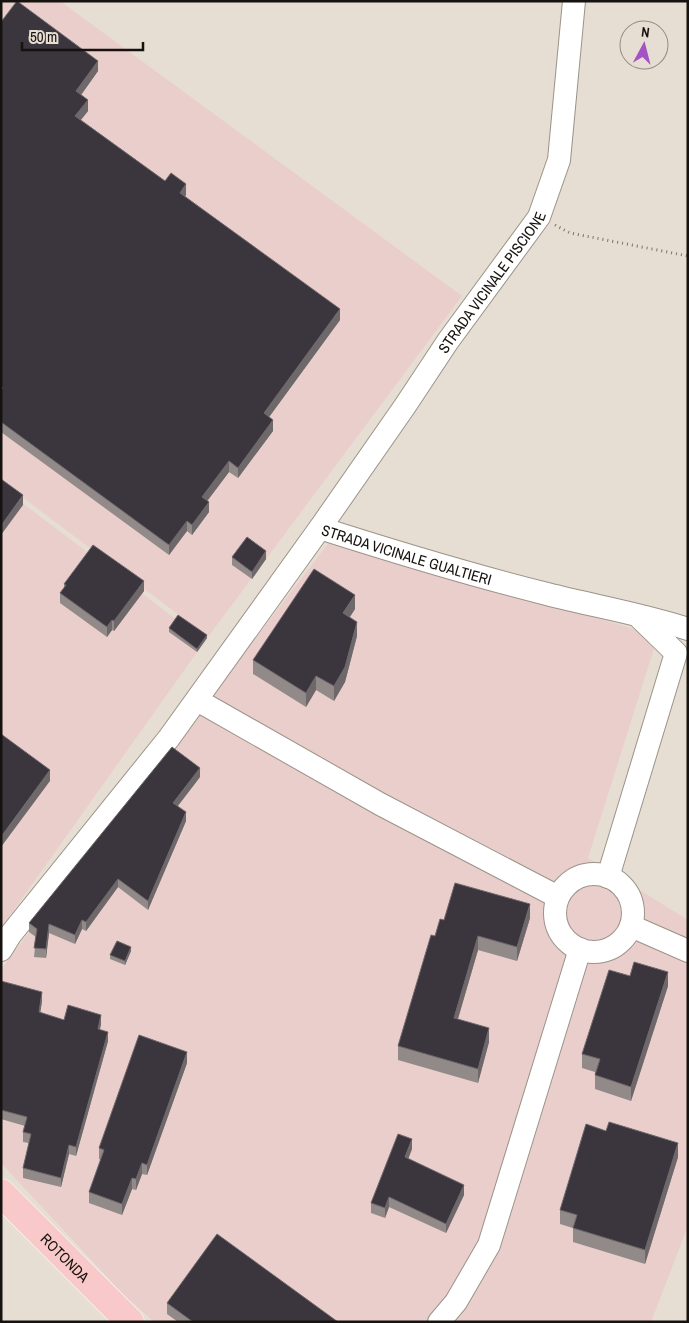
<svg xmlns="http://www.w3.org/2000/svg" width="689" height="1323" viewBox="0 0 689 1323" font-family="'Archivo Narrow',sans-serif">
  <rect width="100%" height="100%" fill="#e7ded3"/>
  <g fill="#e9cecb">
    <path d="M1,1h59l402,295 -254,341 -207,-156z"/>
    <path d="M1,487l204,154 -204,287z"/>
    <path d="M331,540l327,96 -70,222 100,62v306l-37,96h-497l-32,-29 -121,-130v-194z"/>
  </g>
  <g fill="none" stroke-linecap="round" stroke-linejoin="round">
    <defs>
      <g id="minor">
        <path id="s1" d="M320,528l85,-122 43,-65 91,-124 20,-57 15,-159"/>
        <path d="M197,700l183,104 178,93"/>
        <circle cx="594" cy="913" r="39"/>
        <path d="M608,877l68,-224 -38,-37"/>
        <path d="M631,926l57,25"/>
        <path id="s2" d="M1,950l10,-16 158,-196 151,-210c75,24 151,47 227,66 47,12 95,20 141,35"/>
        <path d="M439,1322l17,-20 33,-57 91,-296"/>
      </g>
      <g id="major">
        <path id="s3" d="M1,1193l129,129"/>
      </g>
    </defs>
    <use href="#minor" stroke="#9b9389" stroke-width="24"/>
    <use href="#major" stroke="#fff" stroke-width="29"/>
    <path stroke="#79736c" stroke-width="3" stroke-dasharray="1 4" stroke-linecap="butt" d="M555,225l15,8 118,23"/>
    <use href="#minor" stroke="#fff" stroke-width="22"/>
    <use href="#major" stroke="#f9c8c8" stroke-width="28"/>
  </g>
  <g fill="#918a88">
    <path d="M1,22l97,49 -17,24 7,16 -7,9 84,61 21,14 -1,1 155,124 -71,97 4,14 -35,47 -9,-6 -22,29 2,11 -17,23 -5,-4 -18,24 -168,-123z"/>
    <path d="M232,557l34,2 -14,20 -20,-14z"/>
    <path d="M64,584l80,7 -30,40 -2,-1 -5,7 -47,-34v-10l4,-5z"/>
    <path d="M355,609l-5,8 7,19 -12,46 -11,19 -18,-11 -10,17 -53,-33v-14z"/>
    <path d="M169,628l38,10 -10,14 -28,-20z"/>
    <path d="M200,777l-22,29 8,15 -38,89 -30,-23 -32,44 -4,-2 -7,15 -26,-11 -3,25 -12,-1 2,-20 -7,-5v-9z"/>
    <path d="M530,918l-13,43 -39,-11 -20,69 31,23 -11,41 -80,-23v-14l37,-110 9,-16z"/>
    <path d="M131,951l-6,14 -15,-6v-4z"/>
    <path d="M630,976l38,10 -37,115 -36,-12v-17l-13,-4v-14z"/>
    <path d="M1,981l41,20 -2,11 24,8 37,4 -1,5 8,12 -32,115 -7,-2 -8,33 -38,-9v-10l6,-25 -6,-1v-10l2,-6 -24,-7z"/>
    <path d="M187,1063l-40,112 -5,-1 -6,16 -4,-1 -10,26 -33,-12v-11l12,-32 -2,-1v-11z"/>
    <path d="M412,1149l-4,10 56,36 -18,38 -57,-26 -4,11 -14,-5v-10z"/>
    <path d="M678,1157l-33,107 -72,-22v-14l-13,-4v-14z"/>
    <path d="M167,1303l171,19h-160l-11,-8z"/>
  </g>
  <g fill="#6f686b">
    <path d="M98,61v10l-22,31v-11z"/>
    <path d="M88,100v11l-13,16v-11z"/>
    <path d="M186,184v11l-6,8v-10z"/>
    <path d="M340,309v11l-76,104v-11z"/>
    <path d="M273,420v11l-35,47v-10z"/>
    <path d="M229,461v11l-27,36v-11z"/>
    <path d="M23,495v10l-22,30v-9z"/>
    <path d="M209,502v10l-17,23v-10z"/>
    <path d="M187,521v10l-18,24v-10z"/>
    <path d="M266,551v8l-14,20v-7z"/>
    <path d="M144,581v10l-30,40v-10z"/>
    <path d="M355,595v14l-12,18v-14z"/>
    <path d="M112,620v10l-5,7v-10z"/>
    <path d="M357,622v14l-12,46 -11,19v-15z"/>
    <path d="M207,635v3l-10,14v-3z"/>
    <path d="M316,676v14l-10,17v-14z"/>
    <path d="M200,768v9l-27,35v-9z"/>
    <path d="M50,770v11l-49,66v-10z"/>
    <path d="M186,812v9l-38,89v-9z"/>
    <path d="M118,879v8l-32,44v-9z"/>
    <path d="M530,904v14l-13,43v-14z"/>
    <path d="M82,920v9l-7,15v-9z"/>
    <path d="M49,924v9l-3,25v-9z"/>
    <path d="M478,936v14l-24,82v-14z"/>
    <path d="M131,947v4l-6,14v-4z"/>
    <path d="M668,972v14l-37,115v-14z"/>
    <path d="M42,992v9l-3,21v-10z"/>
    <path d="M101,1015v9l-3,14v-9z"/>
    <path d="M489,1028v14l-11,41v-14z"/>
    <path d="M108,1032v9l-32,115v-9z"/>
    <path d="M187,1052v11l-40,112v-10z"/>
    <path d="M412,1139v10l-7,18v-10z"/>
    <path d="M678,1143v14l-33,107v-14z"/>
    <path d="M69,1145v9l-8,33v-9z"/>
    <path d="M142,1163v11l-6,16v-11z"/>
    <path d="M132,1178v11l-10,26v-11z"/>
    <path d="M464,1185v10l-18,38v-9z"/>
    <path d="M389,1197v10l-4,11v-10z"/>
  </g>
  <g fill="#3b353e" stroke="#6f686b">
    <path d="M17,1l81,60 -22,30 12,9 -13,16 90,65 6,-8 15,11 -6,9 160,116 -76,104 9,7 -35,48 -9,-7 -27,36 7,5 -17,23 -5,-4 -18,24 -168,-123v-32l2,-2 -2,-2v-364z"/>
    <path d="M1,479l22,16 -22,31z"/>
    <path d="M247,537l19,14 -14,21 -20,-15z"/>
    <path d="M93,545l51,36 -30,40 -2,-1 -5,7 -47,-34 6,-8 -2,-1z"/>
    <path d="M314,569l41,26 -12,18 14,9 -12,45 -11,19 -18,-10 -10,17 -53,-33z"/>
    <path d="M178,615l29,20 -10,14 -28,-21z"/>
    <path d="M1,734l49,36 -49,67z"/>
    <path d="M172,747l28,21 -27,35 13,9 -38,89 -30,-22 -32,43 -4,-2 -7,15 -26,-11 -3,25 -12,-1 3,-19 -8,-6z"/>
    <path d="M455,883l75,21 -13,43 -39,-11 -24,82 35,10 -11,41 -80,-23 33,-111 4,1 5,-17 4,1z"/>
    <path d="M117,941l14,6 -6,14 -15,-6z"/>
    <path d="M634,962l34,10 -37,115 -36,-12 5,-16 -18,-5 27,-84 21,6z"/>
    <path d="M1,981l41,11 -3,20 25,8 4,-15 33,10 -3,14 10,3 -32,115 -7,-2 -8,33 -38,-10 8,-34 -8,-2 4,-15 -26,-7z"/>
    <path d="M139,1035l48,17 -40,113 -5,-2 -6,16 -4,-1 -10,26 -33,-12 15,-42 -5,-2z"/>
    <path d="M609,1122l69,21 -33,107 -72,-22 4,-13 -17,-5 26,-86 20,7z"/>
    <path d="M398,1134l14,5 -7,18 59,28 -18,39 -57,-27 -4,11 -14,-5z"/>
    <path d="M217,1234l121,88h-145l-26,-19z"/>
  </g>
  <g text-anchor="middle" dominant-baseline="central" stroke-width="5" stroke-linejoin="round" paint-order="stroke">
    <g font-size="15" fill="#16120f" stroke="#e7ded3">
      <text stroke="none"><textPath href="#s1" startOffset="300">STRADA VICINALE PISCIONE</textPath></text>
      <text stroke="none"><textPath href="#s2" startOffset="620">STRADA VICINALE GUALTIERI</textPath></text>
      <text stroke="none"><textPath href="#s3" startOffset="91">ROTONDA</textPath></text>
    </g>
  </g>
  <rect width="689" height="1323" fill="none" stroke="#16120f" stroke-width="5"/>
  <g transform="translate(644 45) rotate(7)"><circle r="24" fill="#e7ded3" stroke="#938c85"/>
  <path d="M0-4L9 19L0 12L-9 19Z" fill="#a353c3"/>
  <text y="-8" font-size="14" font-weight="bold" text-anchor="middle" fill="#16120f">N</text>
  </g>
  <path d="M22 42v8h121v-8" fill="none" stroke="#16120f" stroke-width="2.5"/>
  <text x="30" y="42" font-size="15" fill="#16120f" stroke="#e7ded3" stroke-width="4" paint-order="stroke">50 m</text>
</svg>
